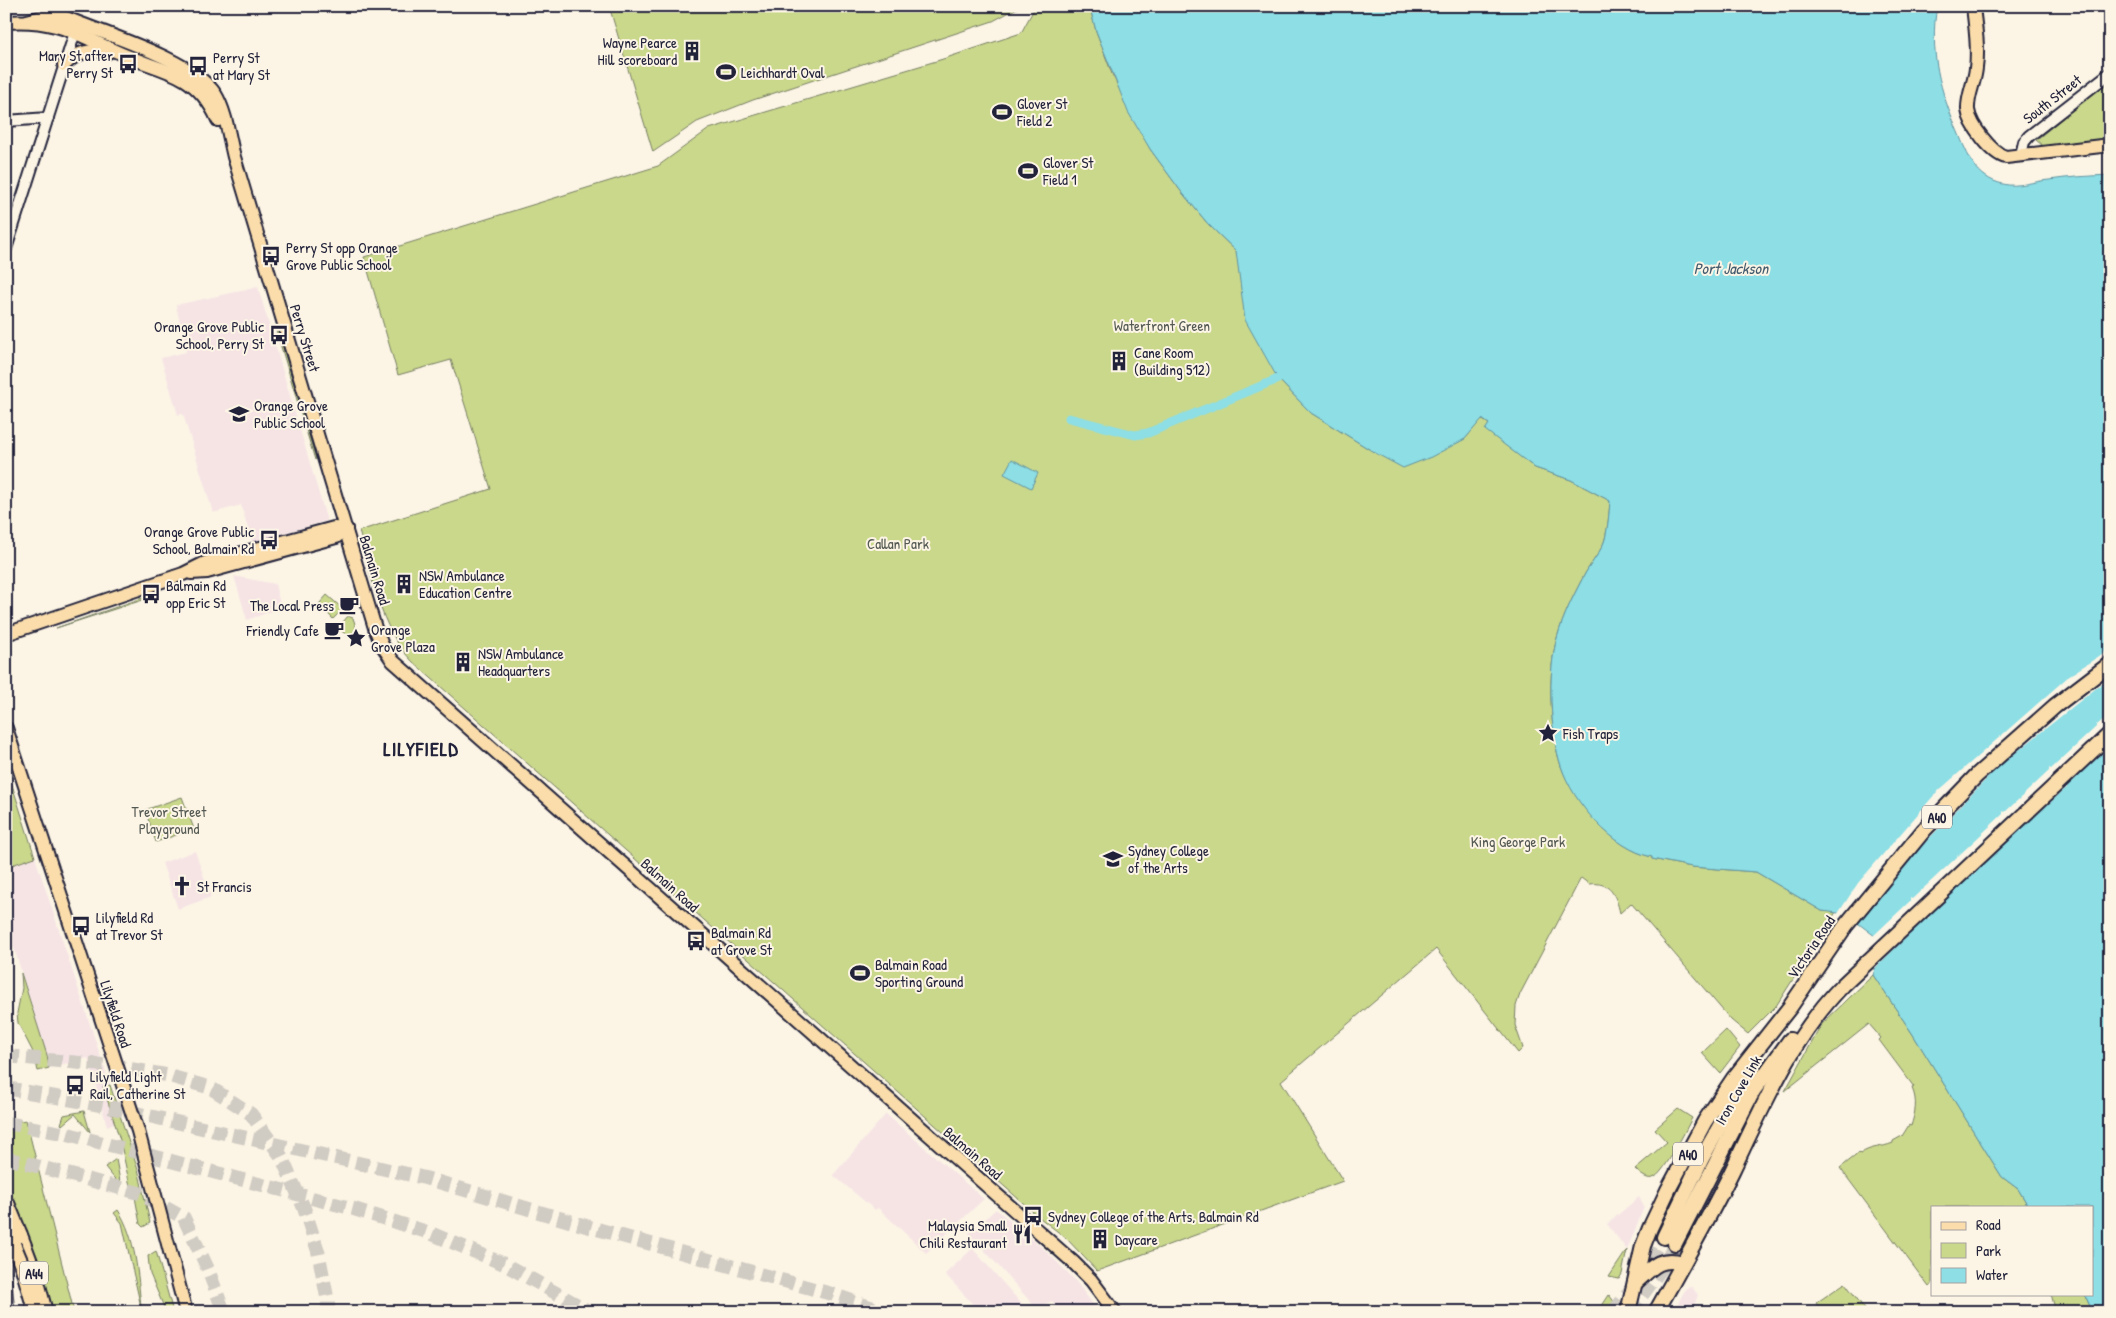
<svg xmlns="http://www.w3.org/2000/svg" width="2116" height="1318" viewBox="0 0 2116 1318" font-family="'Patrick Hand',sans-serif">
  <rect width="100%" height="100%" fill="#fcf5e5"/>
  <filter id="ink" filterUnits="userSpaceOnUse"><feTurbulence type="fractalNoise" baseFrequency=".02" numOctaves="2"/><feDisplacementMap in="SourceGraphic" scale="10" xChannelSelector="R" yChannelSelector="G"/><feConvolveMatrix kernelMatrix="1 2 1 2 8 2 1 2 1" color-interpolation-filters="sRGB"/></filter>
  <g filter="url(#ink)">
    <g fill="#f6e4e5">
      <path d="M258,287l69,234 -75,21 -11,-37 -28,8 -30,-99 -5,1 -17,-57 25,-6 -10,-47z"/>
      <path d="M234,576l41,8 6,24 -34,12z"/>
      <path d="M195,851l16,46 -33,12 -16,-46z"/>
      <path d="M35,857l75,228 -6,2 11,36 -8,3 -19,-68 -39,10 -2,-13 -33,-107 -2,1 -4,-20h-2v-62z"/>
      <path d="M886,1114l98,85 -58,54 -48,-45 -3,2 -42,-35z"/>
      <path d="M1639,1197l5,10 -17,43 -20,-26z"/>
      <path d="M996,1209l50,42 29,29 24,32h-39l-8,-11 -16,7 -67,-75z"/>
      <path d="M972,1249h1l55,62 -48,1 -35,-38z"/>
      <path d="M1692,1287l6,8 -6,17h-19l13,-24z"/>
    </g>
    <g fill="#cad88b" stroke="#767d63">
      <path d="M609,6h412l-28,15 -240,79 -56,22 -44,30z"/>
      <path d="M1045,6h50l-5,2 6,23 16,43 38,75 30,41 28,34 28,27 42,128 33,34 66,41 88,-15 16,-20 8,5 -3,6 49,38 36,12 39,21c-1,13 -2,26 -5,38 -3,11 -13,23 -19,33 -11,20 -23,44 -29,66 -10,34 -7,96 4,128 13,37 52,83 91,91v2l40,8 64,5 66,39 14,1 -60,94 -28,28 -17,-14 -100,-117 -11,10c-4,-18 -10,-32 -31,-29l-8,-6 -61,116 -4,12 -1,19 8,23 -5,5 -82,-104 -155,132 62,100 -246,90 -31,-33 -26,-20 -627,-556c-34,-34 -41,-87 -54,-131l132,-42 -40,-129 -53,15 -34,-118 294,-91 51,-37 234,-70 78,-26 13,-24z"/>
      <path d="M2110,79v60l-67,7 -7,-6z"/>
      <path d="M276,330h2l38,129 -1,1z"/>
      <path d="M151,595l1,2 -96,31z"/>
      <path d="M327,595l16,14 -10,10 -14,-15z"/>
      <path d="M348,616l5,2 6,18 -4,6 -17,-14z"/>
      <path d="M6,766l29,91 -29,10z"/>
      <path d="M182,797l12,32 -38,13 -11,-32z"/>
      <path d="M21,973l26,82 2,13 -11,3 -4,-17 -16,-31 -1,-10 5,-25z"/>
      <path d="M1873,975l39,58 90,144 16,12 11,18h-97v78l-3,2 -89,-119 19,-15 1,1c11,-8 21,-6 33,-11v-2l9,-5 7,-11 2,1c4,-13 7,-24 1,-38l2,-1 -35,-47 2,-2 -12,-14 -84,67 37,-67z"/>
      <path d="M1726,1030l14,17 -20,26 -18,-20z"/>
      <path d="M110,1085l29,88 11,50 -7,4 -3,-3 -7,-38h-3l-10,-46 -17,-54z"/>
      <path d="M1678,1109l14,9c-7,13 -26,52 -37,59 -7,5 -16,-4 -20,-8l32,-27 -12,-13z"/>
      <path d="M84,1111l6,21 -15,-18 -13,11 -1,-1 3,-9z"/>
      <path d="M26,1120l48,192h-22l-14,-48 -28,-71 -1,-17 -3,-12 2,-38 4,4 3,-3 -1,-5z"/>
      <path d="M116,1159l5,28 -3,2 -1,-2 2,-3 -14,-17z"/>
      <path d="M118,1210c18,28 20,65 23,97l-19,-84 -8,-10z"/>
      <path d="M1627,1250l-5,24 -3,5 -10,-2z"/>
      <path d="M6,1251l6,61h-6z"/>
      <path d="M156,1251l17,61h-7l-16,-38 -2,-18z"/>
      <path d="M1845,1283l22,29h-45l-6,-9z"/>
      <path d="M2051,1294h34l8,18h-37z"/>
      <path d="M1609,1295l7,9 -3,8h-15z"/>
    </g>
    <g fill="#8ddee5" stroke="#6293a1">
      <path d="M1095,6h842c-8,45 3,86 21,126 10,24 18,46 45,52 15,4 31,-3 46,-4 20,-3 40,-4 61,-5v1137h-17l-8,-18h7v-87h-63l-11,-18 -16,-12 -90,-144 -39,-58 11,-32 -38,-29 -24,-3 -66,-39 -64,-5 -40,-8v-2c-39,-8 -79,-54 -91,-91 -11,-33 -14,-94 -4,-128 6,-22 18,-46 29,-66 6,-10 16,-22 19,-33 3,-12 4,-26 5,-38l-39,-21 -36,-12 -50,-38 4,-6 -7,-5 -17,20 -34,18 -28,11 -26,-14 -66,-41 -33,-34 -33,-59 -9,-69 -28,-27 -28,-34 -30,-41 -22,-37 -32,-81 -6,-23z"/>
      <path d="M1012,459l26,14 -7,15 -27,-14z"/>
    </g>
    <g fill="#fcf5e5">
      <path d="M2110,649v28l-111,89 -80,83 -63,76 -11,-9 -8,-1 21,-32 78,-90 134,-118z"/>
      <path d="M2110,714v32l-43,40v3l-1,-1 -45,41 1,3 -2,-2 -46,43 2,2 -3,-1 -45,42 2,2h-4l-55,54 11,-28 -10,-7 38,-36v-3l2,1 45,-42v-2l1,1 45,-42v-3l2,1 44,-41v-3l2,1 45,-42v-3l1,1z"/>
    </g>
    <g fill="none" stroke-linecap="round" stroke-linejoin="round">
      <path stroke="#8ddee5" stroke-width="9" d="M1069,418l66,17 13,-2 130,-54"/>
      <g stroke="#d0cbc3" stroke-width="14" stroke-dasharray="14 7" stroke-linecap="butt">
        <path d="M6,1056l107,10 53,9 45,13 40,26 30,42 23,52 14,43 10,51v10"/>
        <path d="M6,1088l94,17 325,73 161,48 242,67 57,19"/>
        <path d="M6,1123l62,11 286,75 76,24 74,31 86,48"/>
        <path d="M6,1158l133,35 45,25 23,49 17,45"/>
        <path d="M1613,1312c20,-24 36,-48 51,-75"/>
        <path d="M1630,1312l34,-47 11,-22"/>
      </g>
      <defs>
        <g id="minor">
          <path d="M6,121l42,-3"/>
          <path d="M2021,155l3,-13 5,-6 81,-63"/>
          <path d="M6,249l71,-223"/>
        </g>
        <g id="major">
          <path d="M1973,6c2,21 6,41 3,62 -1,14 -9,28 -8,42 2,15 24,44 38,47l104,-12"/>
          <path d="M27,21l22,-6 17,3c39,16 127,42 149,76 11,18 14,43 19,63l141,471 7,17 11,16 680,601 18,18 24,32"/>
          <path d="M6,22c54,-4 74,15 121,34 18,8 40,13 57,23 16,10 27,25 34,41"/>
          <path d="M64,65c13,-13 25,-16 44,-13"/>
          <path d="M191,573l16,-1 129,-35 10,-8"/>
          <path d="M6,634l177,-60 22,-11 129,-35 12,1"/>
          <path d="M6,728l132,403 48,181"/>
        </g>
        <g id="highway">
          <path d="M20,1235l16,43 9,34"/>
          <path d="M1664,1237l38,-79 51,-91"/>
          <path d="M1675,1243l78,-152 37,-51"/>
          <path d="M23,1268l11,38"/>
          <path d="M1635,1283c17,-16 25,-27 48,-20"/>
          <path d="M1628,1312l15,-66 7,-18 18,-38 37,-69 29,-43 56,-71 56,-82 78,-95 53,-55 78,-69 55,-42"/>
          <path d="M1656,1312c26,-47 53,-94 76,-141 32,-66 59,-133 111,-186l267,-251"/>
        </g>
      </defs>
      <use href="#minor" stroke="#22223b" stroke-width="14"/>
      <use href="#major" stroke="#22223b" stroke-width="16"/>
      <use href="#highway" stroke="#22223b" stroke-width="18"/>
      <use href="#minor" stroke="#fcf5e5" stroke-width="10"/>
      <use href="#major" stroke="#faddab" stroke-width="12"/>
      <use href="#highway" stroke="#faddab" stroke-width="14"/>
      <path stroke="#22223b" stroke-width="1" d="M8,1245l7,67"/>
      <defs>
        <g id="highway-bridge">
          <path d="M6,1201l14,34"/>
          <path d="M6,1227l17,41"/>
        </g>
      </defs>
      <use href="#highway-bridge" stroke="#22223b" stroke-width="18" stroke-linecap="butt"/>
      <use href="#highway-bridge" stroke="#faddab" stroke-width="14"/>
    </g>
  </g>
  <defs>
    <symbol id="building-bare" viewBox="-9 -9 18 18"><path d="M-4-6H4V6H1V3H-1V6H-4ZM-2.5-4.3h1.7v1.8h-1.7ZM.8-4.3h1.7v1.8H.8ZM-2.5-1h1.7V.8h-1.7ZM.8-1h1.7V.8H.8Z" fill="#22223b" stroke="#fcf5e5" stroke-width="2.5" paint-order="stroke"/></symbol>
    <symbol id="bus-bare" viewBox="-9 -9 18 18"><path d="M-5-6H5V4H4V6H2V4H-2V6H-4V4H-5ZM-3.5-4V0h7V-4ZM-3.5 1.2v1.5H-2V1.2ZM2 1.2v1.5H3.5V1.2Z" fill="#22223b" stroke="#fcf5e5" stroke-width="2.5" paint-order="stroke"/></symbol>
    <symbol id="stadium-bare" viewBox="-9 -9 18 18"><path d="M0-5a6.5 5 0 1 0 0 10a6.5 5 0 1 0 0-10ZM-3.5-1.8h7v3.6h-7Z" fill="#22223b" stroke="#fcf5e5" stroke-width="2.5" paint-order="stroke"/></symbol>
    <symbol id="school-bare" viewBox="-9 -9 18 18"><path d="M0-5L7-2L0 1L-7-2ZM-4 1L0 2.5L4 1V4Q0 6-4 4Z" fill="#22223b" stroke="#fcf5e5" stroke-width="2.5" paint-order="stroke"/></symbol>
    <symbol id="cafe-bare" viewBox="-9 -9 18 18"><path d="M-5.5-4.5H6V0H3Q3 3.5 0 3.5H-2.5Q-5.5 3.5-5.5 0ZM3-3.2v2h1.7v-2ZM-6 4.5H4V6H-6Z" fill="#22223b" stroke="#fcf5e5" stroke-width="2.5" paint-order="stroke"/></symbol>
    <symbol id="sight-bare" viewBox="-9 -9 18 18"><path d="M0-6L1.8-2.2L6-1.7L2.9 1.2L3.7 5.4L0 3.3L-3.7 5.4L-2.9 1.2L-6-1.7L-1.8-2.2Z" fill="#22223b" stroke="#fcf5e5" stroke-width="2.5" paint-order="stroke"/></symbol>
    <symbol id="university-bare" viewBox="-9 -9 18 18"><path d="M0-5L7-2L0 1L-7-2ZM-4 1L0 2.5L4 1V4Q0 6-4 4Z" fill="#22223b" stroke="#fcf5e5" stroke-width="2.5" paint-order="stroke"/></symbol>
    <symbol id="church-bare" viewBox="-9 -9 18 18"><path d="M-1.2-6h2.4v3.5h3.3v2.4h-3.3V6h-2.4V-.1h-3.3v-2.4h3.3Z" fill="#22223b" stroke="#fcf5e5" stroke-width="2.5" paint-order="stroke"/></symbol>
    <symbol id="restaurant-bare" viewBox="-9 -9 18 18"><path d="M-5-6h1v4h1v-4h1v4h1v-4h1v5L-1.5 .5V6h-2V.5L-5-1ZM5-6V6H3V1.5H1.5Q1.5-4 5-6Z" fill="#22223b" stroke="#fcf5e5" stroke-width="2.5" paint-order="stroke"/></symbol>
  </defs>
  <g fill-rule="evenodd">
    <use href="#building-bare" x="678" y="37" width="28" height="28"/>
    <use href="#bus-bare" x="114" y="50" width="28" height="28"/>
    <use href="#bus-bare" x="184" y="52" width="28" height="28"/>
    <use href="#stadium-bare" x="712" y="58" width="28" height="28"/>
    <use href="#stadium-bare" x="988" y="98" width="28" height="28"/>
    <use href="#stadium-bare" x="1014" y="157" width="28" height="28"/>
    <use href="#bus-bare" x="257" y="242" width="28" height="28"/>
    <use href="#bus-bare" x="265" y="321" width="28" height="28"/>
    <use href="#building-bare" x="1105" y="347" width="28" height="28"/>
    <use href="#school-bare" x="225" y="400" width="28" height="28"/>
    <use href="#bus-bare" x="255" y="526" width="28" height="28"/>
    <use href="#building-bare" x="390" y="570" width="28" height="28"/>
    <use href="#bus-bare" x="137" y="580" width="28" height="28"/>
    <use href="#cafe-bare" x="335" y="591" width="28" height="28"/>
    <use href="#cafe-bare" x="320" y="616" width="28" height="28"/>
    <use href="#sight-bare" x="342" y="624" width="28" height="28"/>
    <use href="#building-bare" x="449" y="648" width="28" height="28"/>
    <use href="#sight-bare" x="1534" y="719" width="28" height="28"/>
    <use href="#university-bare" x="1099" y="845" width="28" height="28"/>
    <use href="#church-bare" x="168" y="872" width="28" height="28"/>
    <use href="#bus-bare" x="67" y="912" width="28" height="28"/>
    <use href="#bus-bare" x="682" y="927" width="28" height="28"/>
    <use href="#stadium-bare" x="846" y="959" width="28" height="28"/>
    <use href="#bus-bare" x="61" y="1071" width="28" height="28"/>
    <use href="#bus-bare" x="1019" y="1202" width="28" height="28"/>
    <use href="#restaurant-bare" x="1008" y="1220" width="28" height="28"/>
    <use href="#building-bare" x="1086" y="1225" width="28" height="28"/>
  </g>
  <g text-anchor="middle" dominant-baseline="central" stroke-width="4" stroke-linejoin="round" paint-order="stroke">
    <g fill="#fcf5e5" stroke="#63616e" stroke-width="1">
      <rect x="1922" y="805.5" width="30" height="23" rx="4"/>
      <rect x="1673" y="1142.5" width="30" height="23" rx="4"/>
      <rect x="20" y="1261.5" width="28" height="23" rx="4"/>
    </g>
    <g font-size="14" font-weight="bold" fill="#22223b">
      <text x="1937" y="817">A40</text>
      <text x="1688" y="1154">A40</text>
      <text x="34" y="1273">A44</text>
    </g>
    <g font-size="15" fill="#22223b" stroke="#fcf5e5" text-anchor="start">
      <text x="677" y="42" text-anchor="end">Wayne Pearce<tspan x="677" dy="17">Hill scoreboard</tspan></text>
      <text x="113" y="55" text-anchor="end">Mary St after<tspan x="113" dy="17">Perry St</tspan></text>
      <text x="213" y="57">Perry St<tspan x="213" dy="17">at Mary St</tspan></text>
      <text x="741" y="72">Leichhardt Oval</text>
      <text x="1017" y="103">Glover St<tspan x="1017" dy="17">Field 2</tspan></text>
      <text x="1043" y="162">Glover St<tspan x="1043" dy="17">Field 1</tspan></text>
      <text x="286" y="247">Perry St opp Orange<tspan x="286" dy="17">Grove Public School</tspan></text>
      <text x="264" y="326" text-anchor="end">Orange Grove Public<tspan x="264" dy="17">School, Perry St</tspan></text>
      <text x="1134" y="352">Cane Room<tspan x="1134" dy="17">(Building 512)</tspan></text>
      <text x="254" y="405">Orange Grove<tspan x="254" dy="17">Public School</tspan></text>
      <text x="254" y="531" text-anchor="end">Orange Grove Public<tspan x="254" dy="17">School, Balmain Rd</tspan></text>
      <text x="419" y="575">NSW Ambulance<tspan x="419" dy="17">Education Centre</tspan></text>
      <text x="166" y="585">Balmain Rd<tspan x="166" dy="17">opp Eric St</tspan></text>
      <text x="334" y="605" text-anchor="end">The Local Press</text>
      <text x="371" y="629">Orange<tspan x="371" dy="17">Grove Plaza</tspan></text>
      <text x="319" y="630" text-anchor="end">Friendly Cafe</text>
      <text x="478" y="653">NSW Ambulance<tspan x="478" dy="17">Headquarters</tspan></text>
      <text x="1563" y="733">Fish Traps</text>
      <text x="1128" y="850">Sydney College<tspan x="1128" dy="17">of the Arts</tspan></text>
      <text x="197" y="886">St Francis</text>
      <text x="96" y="917">Lilyfield Rd<tspan x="96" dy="17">at Trevor St</tspan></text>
      <text x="711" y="932">Balmain Rd<tspan x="711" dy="17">at Grove St</tspan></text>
      <text x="875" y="964">Balmain Road<tspan x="875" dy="17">Sporting Ground</tspan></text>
      <text x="90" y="1076">Lilyfield Light<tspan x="90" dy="17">Rail, Catherine St</tspan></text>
      <text x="1048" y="1216">Sydney College of the Arts, Balmain Rd</text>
      <text x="1007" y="1225" text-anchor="end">Malaysia Small<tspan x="1007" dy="17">Chili Restaurant</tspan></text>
      <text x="1115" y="1239">Daycare</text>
    </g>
    <g font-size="15" fill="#22223b" stroke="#fcf5e5">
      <text transform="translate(2052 99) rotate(-38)">South Street</text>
      <text transform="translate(305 338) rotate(73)">Perry Street</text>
      <text transform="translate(375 570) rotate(73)">Balmain Road</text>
      <text transform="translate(670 885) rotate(42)">Balmain Road</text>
      <text transform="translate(1811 947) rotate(-56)">Victoria Road</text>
      <text transform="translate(116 1014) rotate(72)">Lilyfield Road</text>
      <text transform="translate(1738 1090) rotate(-60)">Iron Cove Link</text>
      <text transform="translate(973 1153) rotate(41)">Balmain Road</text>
    </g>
    <g font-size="15" fill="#545953" stroke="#fcf5e5">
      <text x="1162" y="325">Waterfront Green</text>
      <text x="898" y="543">Callan Park</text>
      <text x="169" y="811">Trevor Street<tspan x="169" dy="17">Playground</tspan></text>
      <text x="1518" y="841">King George Park</text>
    </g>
    <g font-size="16" font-style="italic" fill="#425a6e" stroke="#fcf5e5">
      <text x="1731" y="268">Port Jackson</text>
    </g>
    <g font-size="20" font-weight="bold" letter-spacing="1" fill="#22223b" stroke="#fcf5e5">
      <text x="421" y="748">LILYFIELD</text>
    </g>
  </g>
  <rect width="2116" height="1318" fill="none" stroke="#fcf5e5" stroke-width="25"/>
  <rect x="12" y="12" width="2091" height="1293" fill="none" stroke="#22223b" stroke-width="2" filter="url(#ink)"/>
  <rect x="1931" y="1206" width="162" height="90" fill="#fcf5e5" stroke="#a5a1a1"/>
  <rect x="1941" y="1222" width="25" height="8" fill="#faddab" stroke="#a5a1a1"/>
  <text x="1976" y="1230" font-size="15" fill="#22223b">Road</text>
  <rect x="1941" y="1243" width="25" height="15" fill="#cad88b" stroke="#a5a1a1"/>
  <text x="1976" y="1256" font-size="15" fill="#22223b">Park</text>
  <rect x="1941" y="1268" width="25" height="15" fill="#8ddee5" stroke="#a5a1a1"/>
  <text x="1976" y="1280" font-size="15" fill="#22223b">Water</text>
</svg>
